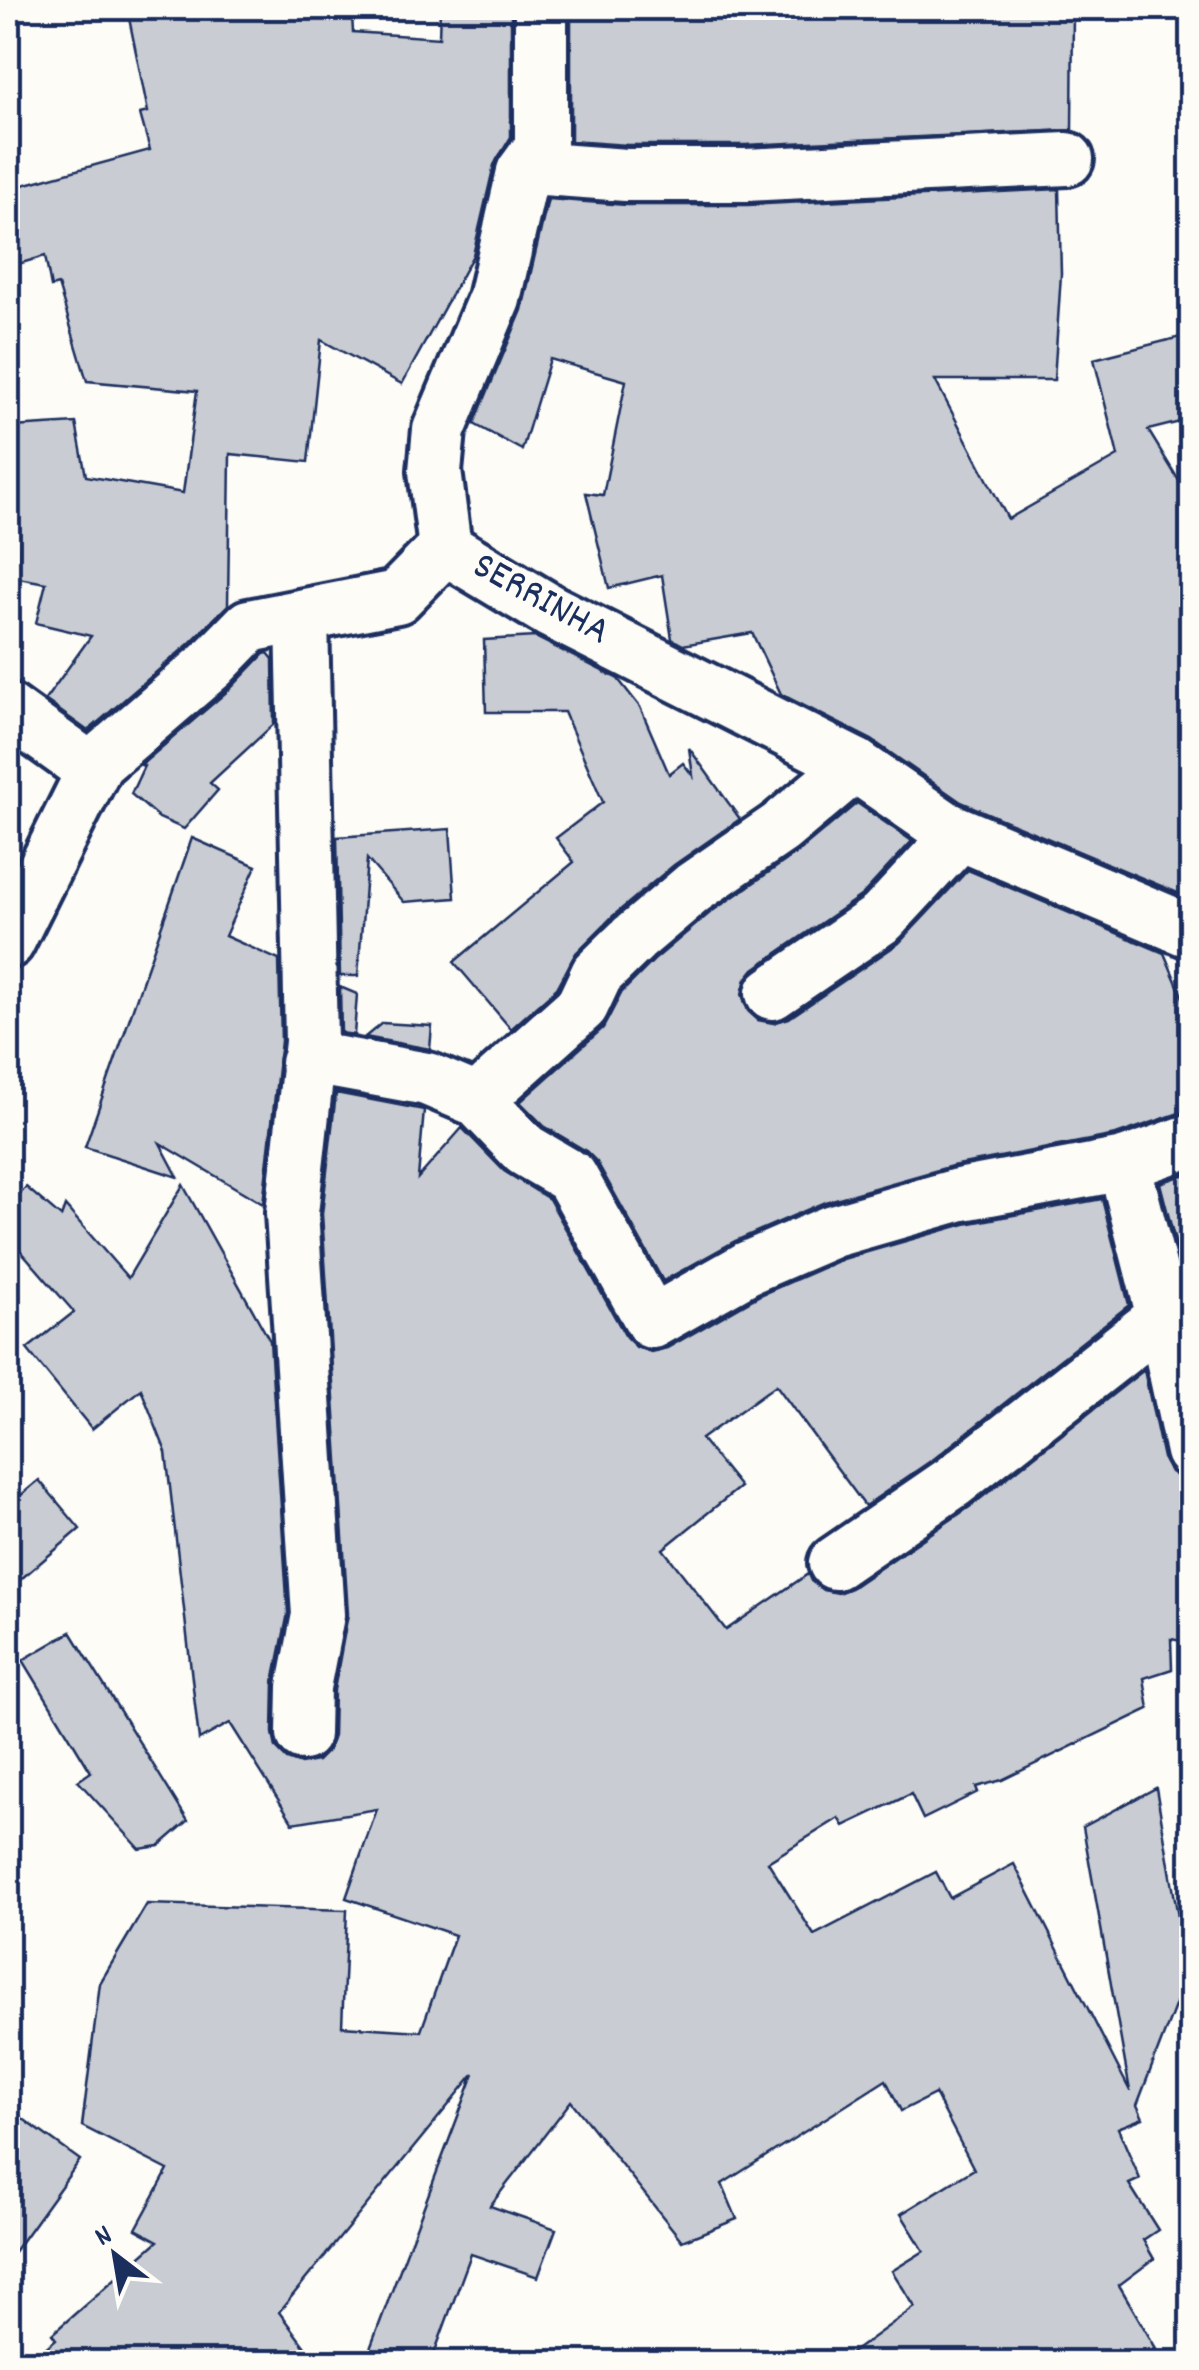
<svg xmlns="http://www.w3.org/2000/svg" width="1199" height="2370" viewBox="0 0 1199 2370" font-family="Dekko,sans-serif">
  <rect width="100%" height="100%" fill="#fdfcf7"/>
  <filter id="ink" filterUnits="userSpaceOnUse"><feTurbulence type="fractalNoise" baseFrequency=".01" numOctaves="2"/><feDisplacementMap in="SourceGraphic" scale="20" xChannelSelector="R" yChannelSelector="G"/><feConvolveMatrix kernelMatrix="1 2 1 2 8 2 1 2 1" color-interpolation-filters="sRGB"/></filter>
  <g filter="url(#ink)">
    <g fill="#c9ccd3" stroke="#1b2f5e" stroke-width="2.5">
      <path d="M127,8h129l96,7 1,17 86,6 1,-30h71v129l-17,28 -21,90 -71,129 -81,-44 -13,122 -78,-8 -2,151 -38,38 -102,88 -43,-31 46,-64 -55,-13 10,-40 -28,-5 -5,-151 63,-4 10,53 97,17 14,-102 -110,-10 -29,-96 -7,2 -6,-31 -37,11v-78l142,-39 -10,-36 8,-2z"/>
      <path d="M571,8h502l-1,122 -327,15h-118l-56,-4z"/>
      <path d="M1059,189l2,85 -7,106h-119l73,139 110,-63 -24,-97 98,-25v85l-44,11 44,72v397l-231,-97 -89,-62 -91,-46 -29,-61 -69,12 -11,-6 -10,-64 -53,13 -23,-95 17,2 23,-114 -76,-22 -28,91 -48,-26 48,-114 26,-111 78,6h122z"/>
      <path d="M535,637l83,42 22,28 29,67 14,-11 10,13 -4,-28 51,71 -66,46 -61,51 -37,37 -19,35 -46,41 -57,-67 120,-100 -18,-24 47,-36 -39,-90h-78l-2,-72z"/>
      <path d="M268,653l5,6 1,65 -64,59 8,7 -34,39 -25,-11 -28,-24 13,-28 -3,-1 90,-77 33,-34z"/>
      <path d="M857,803l55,38 -50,54 -108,74 -8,10 -4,15 6,17 10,9 15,3 16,-5 110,-75 69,-73 196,83 28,66v92l-10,1 -66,23 -164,31 -127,36 -90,39 -72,40 -66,-119 -11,-11 -42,-25 -24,-24 83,-74 19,-36 32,-32 57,-48 86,-59z"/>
      <path d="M450,829l5,69 -51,4 -37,-43 -9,117h-18l-3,-139z"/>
      <path d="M192,838l64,28 -31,70 54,24 2,81 -18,163 -103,-61 18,34 -93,-30z"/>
      <path d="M340,987l17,7 -3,41 -13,-2z"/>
      <path d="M382,1023l50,3 -2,23 -65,-12z"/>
      <path d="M336,1093l88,17 -6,68 44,-50 42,43 45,28 77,138 10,10 15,5 16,-4 93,-53 83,-36 122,-35 137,-25 27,106 -194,153 -70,48 -89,-121 -75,54 39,48 -77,62 63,81 82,-56 3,7 12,9 15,3 13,-5 120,-82 173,-136 19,88 8,14 11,7 10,1v163l-21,-4 1,30 -28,9 5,31 -147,71 -26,7 2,5 -55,27 -12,-25 -67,32 -5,-8 -71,44 46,73 122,-63 14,26 64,-34 116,227 -47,-264 73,-39 22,129 14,-4v49l-55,143 6,13 -25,10 22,51 -11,5 29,46 -15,10 11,19 -35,26 45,77h-325l76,-55 -23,-36 32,-20 -23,-37 73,-45 -39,-75 -34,17 -15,-31 -164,104 15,35 -55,22 -111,-140 -81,105 66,23 -18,48 -67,-23 -40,108h-66l109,-288 -195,238 37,50h-287l27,-23 -4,-5 106,-93 -22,-12 32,-59 -86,-44 18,-143 47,-79 200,6 -5,116 79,5 34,-96 -109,-37 31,-89 -84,14 -63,-100 -31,17 -33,-288 -25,-63 -49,40 -65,-80 47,-37 -66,-76v-28l18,-21 35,30 4,-11 63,72 55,-93 87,156 18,272 -14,69 -1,51 3,15 11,11 14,5 16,-3 11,-11 5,-14 1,-46 14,-76 -26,-400z"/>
      <path d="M1192,1172v135l-32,-124z"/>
      <path d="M39,1480l41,49 -72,61v-84z"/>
      <path d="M71,1632l117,189 -29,25 -19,3 -62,-68 13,-9 -68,-112z"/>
      <path d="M8,2108l72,52 -72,100z"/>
    </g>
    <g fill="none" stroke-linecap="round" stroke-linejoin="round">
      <defs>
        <g id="minor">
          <path d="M523,172l21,-3 82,6h120l321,-16"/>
          <path d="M445,548l-10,-77 4,-41 55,-131 29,-127 18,-25v-139"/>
          <path d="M302,616l9,426 -19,171 26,402 -14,72 -1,47"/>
          <path d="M8,710l85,61"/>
          <path d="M8,942l89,-179 114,-98 38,-39 148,-29 48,-49 105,63 305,154 91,63 246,104"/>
          <path d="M772,993l110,-75 65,-70 -1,-20"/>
          <path d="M307,1063l27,-1 93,17 50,21 48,50 46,27 81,145 95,-54 86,-37 125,-36 166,-31 68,-24"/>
          <path d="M477,1100l105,-94 15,-32 37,-36 59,-50 87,-60 75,-63"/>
          <path d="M1124,1164l39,153 29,134"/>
          <path d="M835,1563l118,-81 210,-165"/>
        </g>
      </defs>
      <use href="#minor" stroke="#1b2f5e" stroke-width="60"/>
      <use href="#minor" stroke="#fdfcf7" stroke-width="52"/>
    </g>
  </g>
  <g text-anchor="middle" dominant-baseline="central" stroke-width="10" stroke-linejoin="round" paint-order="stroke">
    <g font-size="40" fill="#1b2f5e" stroke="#fdfcf7">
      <text transform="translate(540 601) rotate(29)">SERRINHA</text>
    </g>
  </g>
  <rect width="1199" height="2370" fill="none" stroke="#fdfcf7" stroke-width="40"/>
  <rect x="20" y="20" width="1159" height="2330" fill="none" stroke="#1b2f5e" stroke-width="4" filter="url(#ink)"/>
  <g transform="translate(115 2255) rotate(329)" stroke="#fdfcf7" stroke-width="8" paint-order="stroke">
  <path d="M0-8L18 38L0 25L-18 38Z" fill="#1b2f5e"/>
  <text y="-15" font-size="28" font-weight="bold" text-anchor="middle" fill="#1b2f5e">N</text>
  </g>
</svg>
